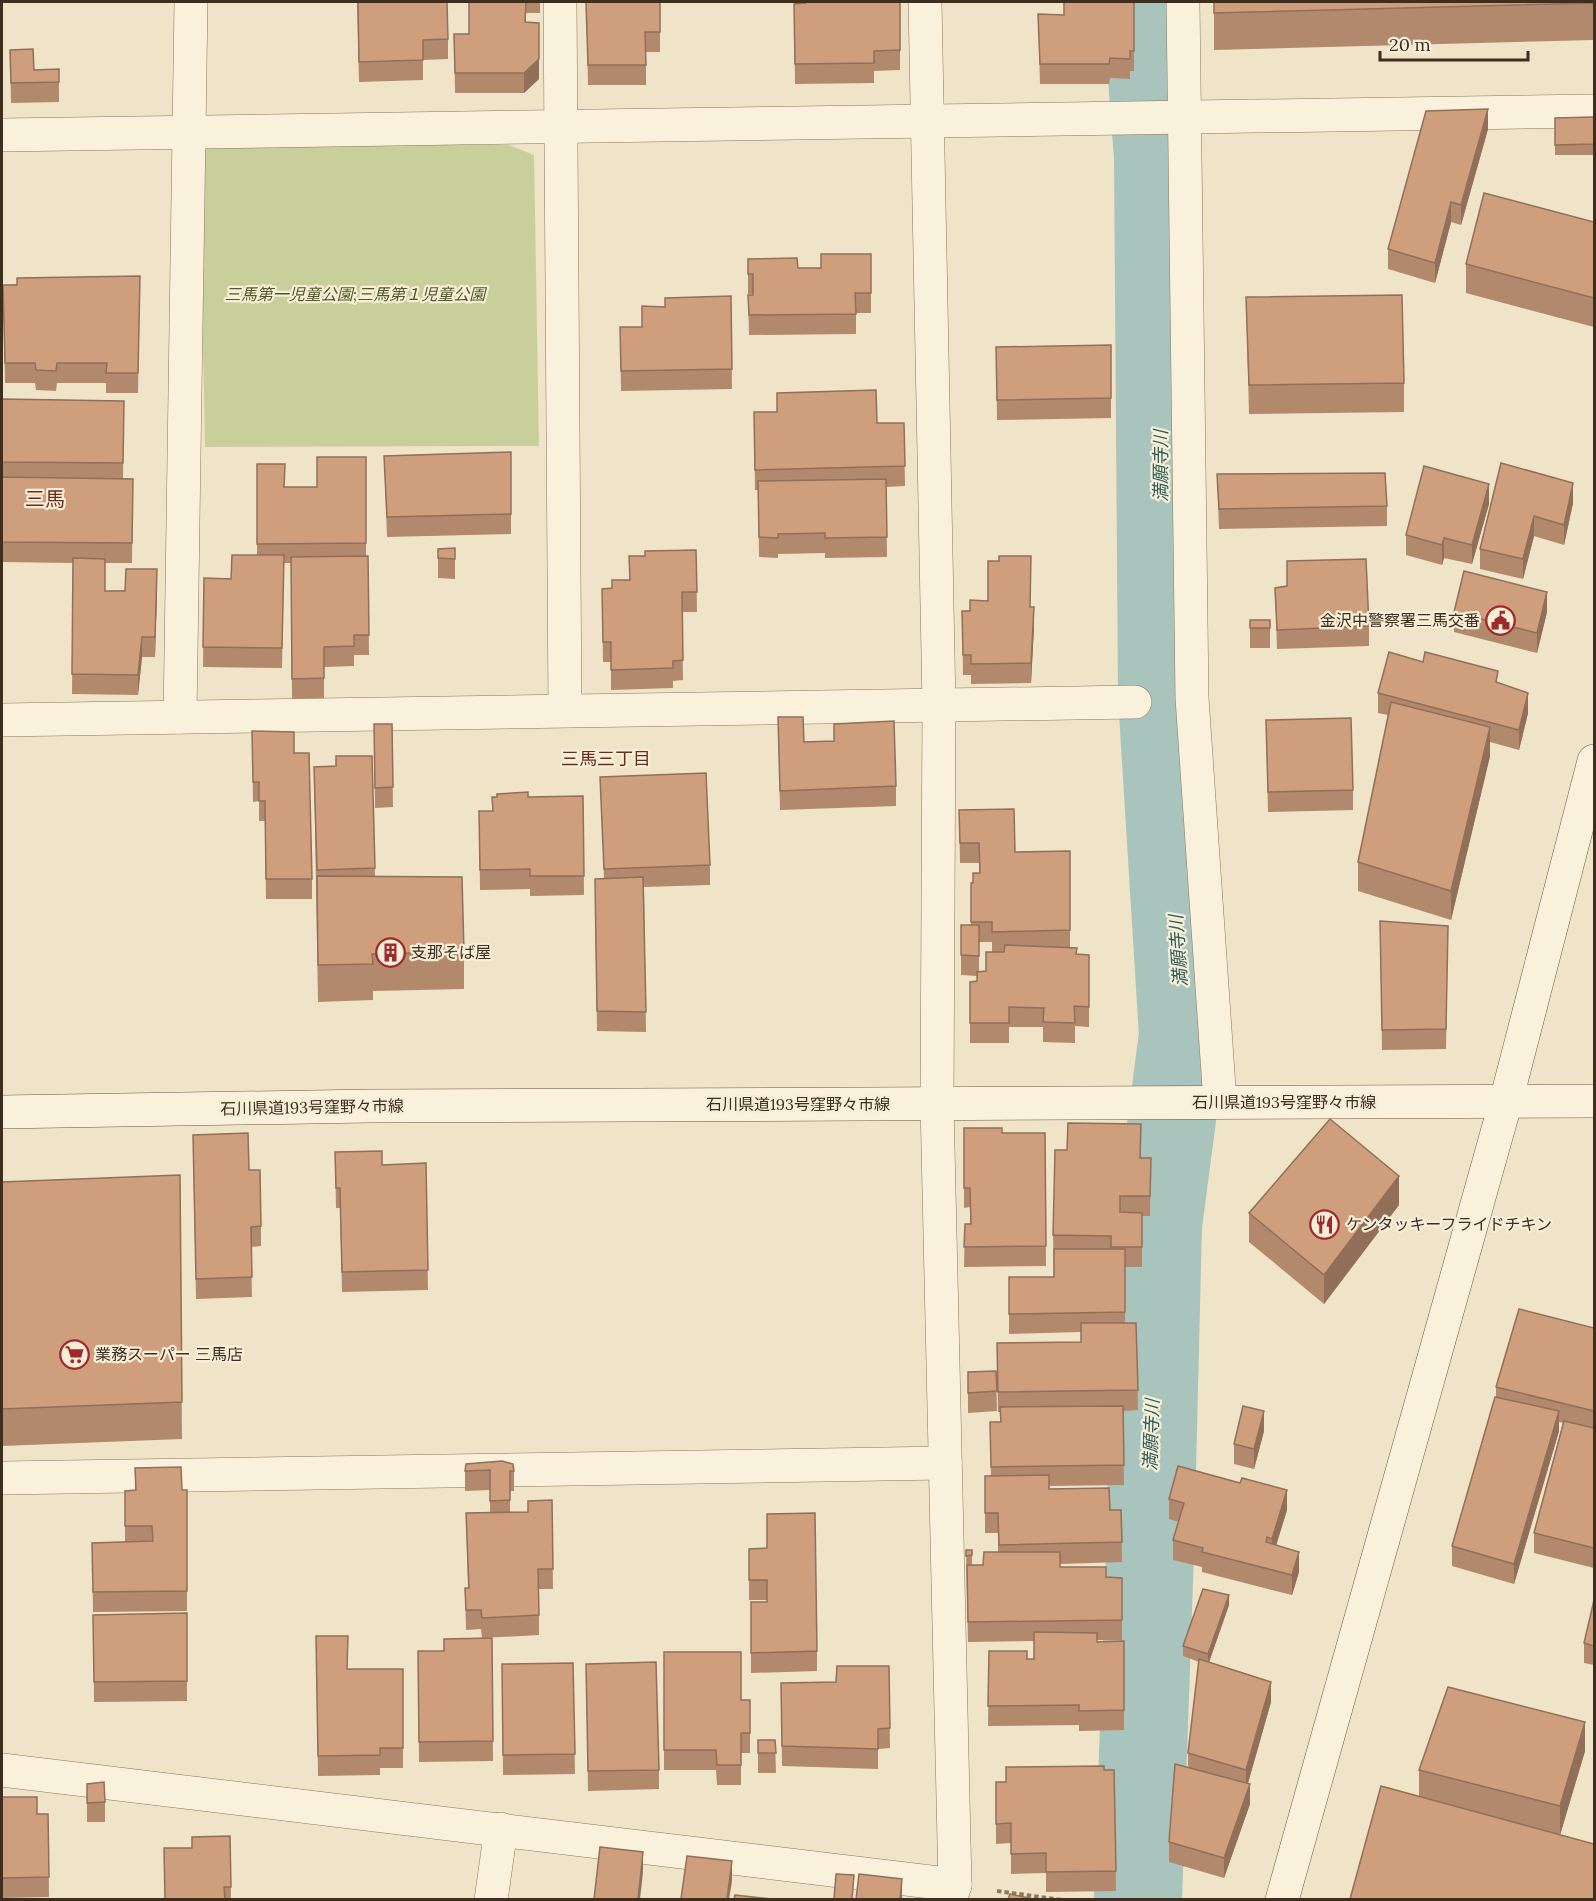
<svg xmlns="http://www.w3.org/2000/svg" width="1596" height="1901" viewBox="0 0 1596 1901" font-family="Lora,'Noto Sans JP',serif">
  <rect width="100%" height="100%" fill="#f0e4c8"/>
  <path fill="#c9cf9b" d="M199,140l310,5 25,10 5,291 -334,1z"/>
  <g fill="none" stroke-linecap="round" stroke-linejoin="round">
    <path stroke="#a9c4bc" stroke-width="88" d="M1138,1900l12,-348 8,-327 25,-190 -21,-339 -4,-539 -6,-78 -1,-77"/>
    <defs>
      <g id="street">
        <path d="M560,2l5,708"/>
        <path d="M925,2l14,703 -2,398 18,782 -5,15"/>
        <path d="M1183,2l9,696 28,404"/>
        <path d="M2,135l1592,-24"/>
        <path d="M180,717l11,-715"/>
        <path d="M2,720l1133,-18"/>
        <path d="M2,1478l943,-15"/>
        <path d="M2,1770l953,115"/>
        <path d="M491,1900l10,-71"/>
      </g>
      <g id="secondary">
        <path d="M2,1112l367,-6 1225,-5"/>
        <path d="M1282,1900l224,-799 88,-340"/>
      </g>
    </defs>
    <use href="#street" stroke="#8d765c" stroke-width="34"/>
    <use href="#secondary" stroke="#6f573f" stroke-width="34"/>
    <path stroke="#8d765c" stroke-width="4" stroke-dasharray="4.5 3" stroke-linecap="butt" d="M997,1891l65,9"/>
    <use href="#street" stroke="#faf1dc" stroke-width="33"/>
    <use href="#secondary" stroke="#faf1dc" stroke-width="33"/>
  </g>
  <g fill="#b2896c" fill-rule="evenodd">
    <path d="M357,2l91,37v20l-25,1v20l-64,2z"/>
    <path d="M469,2h71v11h-14v9l13,1v56l-15,14h-69l-1,-59h15z"/>
    <path d="M586,2h74v50h-14v33h-58z"/>
    <path d="M900,2v68l-26,1v12l-79,1 -1,-80z"/>
    <path d="M1134,2v69h-4v8l-20,-1 -1,6h-69l-2,-70 26,1z"/>
    <path d="M1214,2h380v38l-380,10z"/>
    <path d="M10,50l24,20 25,-1v33l-48,1z"/>
    <path d="M1594,117v38h-39v-37z"/>
    <path d="M1488,129l-27,96 -10,-3 -16,61 -47,-14v-20z"/>
    <path d="M1594,222v105l-128,-34v-29z"/>
    <path d="M871,254v59h-15v21l-107,1 -1,-40h5v-1h-5v-35l50,9h23z"/>
    <path d="M140,276l-2,117h-32v-10h-49l-1,8 -20,-1 -1,-7h-30l-2,-98z"/>
    <path d="M731,296l1,93 -111,2 -1,-64h22l23,-20z"/>
    <path d="M1246,297l158,86v29l-155,2z"/>
    <path d="M1111,345v73l-114,2 -1,-73z"/>
    <path d="M2,399l122,2 -1,78h10l-1,84h-27v28l52,-2 -2,68h-13l-4,38 -66,-1 1,-131 -71,-1z"/>
    <path d="M754,412l123,11h27l1,63 -19,1 1,70 -62,1v-5l-47,1v4l-19,-1 -1,-67h-3z"/>
    <path d="M511,452v82l-124,3 -3,-81z"/>
    <path d="M366,457v99h2l1,99h-15v11l-30,1v31l-32,1 -1,-136h-7l-2,105 -79,-1 1,-89 27,1 26,-24v-91l28,23h32z"/>
    <path d="M1501,463l72,40 -9,42 -30,-9 -11,43 -43,-10v-20z"/>
    <path d="M1217,474l170,32v20l-168,3z"/>
    <path d="M1489,504l-17,60 -28,-6 -2,7 -36,-10v-20z"/>
    <path d="M455,548v31l-17,-1v-29z"/>
    <path d="M696,550l1,62h-15l1,68 -10,1v7l-62,2v-28h-8l-1,-73 10,-1 17,-8 16,-24z"/>
    <path d="M1275,588l94,38v20l-92,3z"/>
    <path d="M1030,607l4,20 -3,56 -60,1v-9h-8l-1,-64z"/>
    <path d="M1454,612h93l-10,41 -83,-21z"/>
    <rect x="1250" y="620" width="20" height="28"/>
    <path d="M1498,683l30,30 -9,37 -29,-8v14l-39,164 -93,-29v-29l30,-147 -10,-2v-20z"/>
    <path d="M778,717l26,25 30,-1 62,45v20l-116,4z"/>
    <path d="M1266,720l87,70v20l-85,2z"/>
    <path d="M374,724h18l1,83 -18,1z"/>
    <path d="M252,731l42,22 18,126v20h-46l-1,-78h-6v-20l-6,1z"/>
    <path d="M372,756l3,121 89,75v37l-91,2v9l-55,2 -4,-235 22,-1z"/>
    <path d="M600,777l110,88v20l-66,2 2,145 -49,-1 -2,-132 9,-20z"/>
    <path d="M583,796l1,99 -54,1v-7l-50,1 -1,-79h13l36,-14z"/>
    <path d="M959,810l56,42 55,-1v97l7,6 12,1v72l-14,-1v17l-32,-1v-15h-34v16h-39v-61l7,-1v-5l-16,-1v-50h10v-42h2l6,-10v-10h-19zM979,942h13v10h12l-18,19 -7,1z"/>
    <path d="M1380,921l68,5 -2,123 -64,1z"/>
    <path d="M964,1128l38,5h43l1,133 -82,1 1,-43h5v-17l-6,1z"/>
    <path d="M193,1135l56,35 12,56v20l-10,1 1,50 -56,2z"/>
    <path d="M1141,1144l-1,14h11l-1,58h-8v51h-17v56h11l2,87 -15,1 1,74 -75,1v3l61,21h11l1,52 -62,2v3l46,10 16,1v62h-25v2l27,-1v89l-45,1v-6l-91,1 1,-75 38,8h7v-18l-66,1 -2,-92h6v15h11l15,-13v-19h-13v-57h6l-1,-54h10v-10h-2l-1,-69 84,-1v-10l-72,2v-57h45l-1,-42 14,-85z"/>
    <path d="M335,1152l47,13 44,-2 2,127 -86,2 -2,-84h-4z"/>
    <path d="M180,1175l2,264 -180,7v-264z"/>
    <path d="M1399,1205l-75,99 -75,-62v-29z"/>
    <path d="M1594,1328v240l-60,-15v-20l29,-110 -4,-1v9l-45,153 -62,-18v-20l44,-149v-10z"/>
    <path d="M996,1371l1,40 -29,2v-41z"/>
    <path d="M1264,1431l-10,38 -20,-5v-20z"/>
    <path d="M135,1468l47,22h5v121l-94,1 -1,-69 33,-1v-51l10,-1z"/>
    <path d="M465,1471h49v20h-4v21h18l24,-12 1,89h-14v46l-57,3 -1,-9 -15,1 -1,-42h3l-2,-75 24,-1v-22l-25,1z"/>
    <path d="M1169,1499l118,11 -11,35 23,27 -7,23 -90,-23v-5l-29,-7v-20l6,-18 -10,-3z"/>
    <path d="M749,1549l68,102v20l-66,2v-71h16v-2h-18z"/>
    <path d="M1594,1600v65l-10,-2v-20z"/>
    <path d="M1229,1605l-20,57 62,40 -23,81 2,21 -26,74 -55,-16v-20l19,-74v-15l11,-91 -16,-6v-10z"/>
    <path d="M187,1613v88l-93,1 -1,-87z"/>
    <path d="M316,1636l32,33h55v99h-23v7l-62,1z"/>
    <path d="M492,1638l1,123 -74,1 -1,-111h26z"/>
    <path d="M664,1652l77,48 9,20v33h-9v32h-24l-1,-15h-52z"/>
    <path d="M573,1663l2,111 -72,1 -1,-111z"/>
    <path d="M586,1664l73,106v19l-71,2z"/>
    <path d="M889,1666l1,82 -12,1v20l-96,-3 -1,-83 55,-1z"/>
    <path d="M758,1740h17l1,33h-18z"/>
    <path d="M1585,1751l-25,84 -141,-39v-26z"/>
    <path d="M1104,1770h10l2,121 -70,1v-19l-35,1v-31l-15,1v-62h10z"/>
    <path d="M87,1784l18,18v20h-18z"/>
    <path d="M2,1797l35,17h11l1,83 -47,1z"/>
    <path d="M230,1836l1,63h-66l27,-51z"/>
  </g>
  <g fill="#916f58">
    <path d="M539,59v20l-15,14v-20z"/>
    <path d="M1488,109v20l-27,96v-20z"/>
    <path d="M1451,202v20l-16,61v-20z"/>
    <path d="M1573,483v20l-9,42v-20z"/>
    <path d="M1489,484v20l-17,60v-19z"/>
    <path d="M1534,516v20l-11,43v-20z"/>
    <path d="M1444,538v20l-2,7v-20z"/>
    <path d="M157,569v20l-2,68v-20z"/>
    <path d="M1547,592v20l-10,41v-20z"/>
    <path d="M1034,607v20l-3,56v-20z"/>
    <path d="M142,637v20l-4,38v-20z"/>
    <path d="M1528,693v20l-9,37v-20z"/>
    <path d="M1490,727v29l-39,164v-29z"/>
    <path d="M1399,1176v29l-75,99v-29z"/>
    <path d="M1264,1411v20l-10,38v-20z"/>
    <path d="M1559,1411v20l-45,153v-20z"/>
    <path d="M1287,1490v20l-15,49v-20z"/>
    <path d="M1299,1552v20l-7,23v-20z"/>
    <path d="M1229,1595v10l-21,60v-11z"/>
    <path d="M1271,1682v20l-25,88v-20z"/>
    <path d="M1585,1722v29l-25,84v-29z"/>
    <path d="M1250,1784v20l-26,74v-20z"/>
    <path d="M643,1852v20l-3,27h-2z"/>
    <path d="M732,1861v20l-3,18h-2z"/>
    <path d="M902,1879v20h-2z"/>
  </g>
  <g fill="#cf9f7d" stroke="#916f58" stroke-width="1.5">
    <path d="M358,2h89l1,37 -25,1v20l-64,2z"/>
    <path d="M469,2h57l-1,20 14,1v36l-15,14h-69l-1,-39h15z"/>
    <path d="M586,2h74v30h-15l1,33h-58z"/>
    <path d="M806,2h94v48l-26,1v12l-79,1 -1,-60 12,-1z"/>
    <path d="M1064,2h70v49h-4v8l-20,-1 -1,6h-69l-2,-50 26,1z"/>
    <path d="M1214,2h380v1l-380,10z"/>
    <path d="M33,49l1,21 25,-1v13l-48,1 -1,-33z"/>
    <path d="M1488,109l-27,96 -10,-3 -16,61 -47,-14 38,-138z"/>
    <path d="M1594,117v27l-39,1v-27z"/>
    <path d="M1484,193l110,29v76l-128,-34z"/>
    <path d="M821,254h50v39h-16l1,21 -107,1 -1,-20h5v-21h-5v-15l49,-1 1,10h23z"/>
    <path d="M140,276l-2,97h-32l1,-10h-50l-1,8 -20,-1 -1,-7h-30l-2,-78h14v-7z"/>
    <path d="M1402,295l2,88 -155,2 -3,-88z"/>
    <path d="M731,296l1,73 -111,2 -1,-44h22v-21l23,1v-9z"/>
    <path d="M1111,345v53l-114,2 -1,-53z"/>
    <path d="M876,390l1,33h27l1,43 -150,4 -1,-58h23v-19z"/>
    <path d="M2,399l122,2 -1,62 -121,-1z"/>
    <path d="M511,452v62l-124,3 -3,-61z"/>
    <path d="M317,457h49v86l-109,1v-80h28l-1,23h33z"/>
    <path d="M1501,463l72,20 -9,42 -30,-9 -11,43 -43,-10z"/>
    <path d="M1424,466l65,18 -17,61 -28,-7 -2,7 -36,-10z"/>
    <path d="M1385,473l2,33 -168,3 -2,-35z"/>
    <path d="M2,477l131,2 -1,64 -130,-1z"/>
    <path d="M886,479l1,58 -62,1v-5l-47,1v4l-19,-1 -1,-56z"/>
    <path d="M455,548v11l-17,-1v-9z"/>
    <path d="M696,550l1,42h-15l1,68 -10,1v7l-62,2v-28h-8l-1,-53 10,-1v-8h18l-1,-24h16v-5z"/>
    <path d="M232,555h52l-2,93 -79,-1 1,-69 27,1z"/>
    <path d="M368,556l1,79h-15v11l-30,1v31l-32,1 -1,-122z"/>
    <path d="M999,556h32l-1,51h4l-3,56 -60,1v-9h-8l-1,-44h8v-11l18,1v-40h11z"/>
    <path d="M73,558l32,1v32h20l1,-22h31l-2,68h-13l-4,38 -66,-1z"/>
    <path d="M1366,559l3,67 -92,4 -2,-42 12,-2v-25z"/>
    <path d="M1464,571l83,21 -10,41 -83,-21z"/>
    <rect x="1250" y="620" width="20" height="8"/>
    <path d="M1389,652l34,10 2,-10 73,19 -2,11 32,11 -9,37 -141,-37z"/>
    <path d="M1391,702l99,25 -39,164 -93,-29z"/>
    <path d="M778,717h25l1,25 30,-1v-17l60,-3 2,65 -116,5z"/>
    <path d="M1351,718l2,72 -85,2 -2,-72z"/>
    <path d="M374,724h18l1,63 -18,1z"/>
    <path d="M252,731l42,1v21h15l3,126h-46l-1,-78h-6v-19h-6z"/>
    <path d="M336,756h36l3,112 -58,2 -3,-103 22,-1z"/>
    <path d="M706,773l4,92 -106,4 -4,-92z"/>
    <path d="M528,792v5l55,-1 1,80h-54v-7l-50,1 -1,-59h14l-1,-14h5v-3z"/>
    <path d="M1014,809l1,43 55,-1v79l-78,2v-10h-21v-39h2v-10h7l-1,-30h-19l-1,-33z"/>
    <path d="M317,876l145,1 2,75 -92,2 1,10 -55,1z"/>
    <path d="M643,877l3,135 -49,-1 -2,-132z"/>
    <path d="M1380,921l68,5 -2,103 -64,1z"/>
    <path d="M961,925h18v31l-18,-1z"/>
    <path d="M1005,945l72,3 -1,6 13,1v52l-15,-1 1,17 -32,-1 1,-14 -35,-1v16h-39v-41l7,-1v-9l9,-1v-19h18z"/>
    <path d="M1330,1119l69,57 -75,99 -75,-62z"/>
    <path d="M1068,1123l73,1 -1,34h11l-1,38h-30v16l22,1v34h-31v-11l-58,-1 2,-85h12z"/>
    <path d="M964,1128h38v5h43l1,113 -82,1 1,-23h6l-1,-36h-6z"/>
    <path d="M248,1133l1,37h11l1,56 -10,1 1,50 -56,2 -3,-144z"/>
    <path d="M382,1151v14l44,-2 2,107 -86,2 -2,-84h-4l-1,-36z"/>
    <path d="M180,1175l2,227 -180,7v-227z"/>
    <path d="M1054,1249h71v63l-116,2v-37h45z"/>
    <path d="M1519,1309l75,19v83l-98,-24z"/>
    <path d="M1081,1323h55l2,67 -140,2 -1,-49 84,-1z"/>
    <path d="M996,1371l1,20 -29,2v-21z"/>
    <path d="M1495,1397l64,14 -45,153 -62,-18z"/>
    <path d="M1123,1406l1,59 -133,2 -1,-45h11l-1,-15z"/>
    <path d="M1243,1406l21,5 -10,38 -20,-5z"/>
    <path d="M1564,1421l30,7v120l-60,-15z"/>
    <path d="M502,1461l11,3 1,7h-4v29l-20,1v-31l-25,1 1,-7z"/>
    <path d="M1178,1466l62,17 2,-5 45,12 -15,49 -5,-2 -1,5 33,10 -7,23 -90,-23 1,-4 -30,-8 11,-37 -15,-4z"/>
    <path d="M181,1467l1,23h5v101l-94,1 -1,-49 61,-2 -1,-15h-27v-35l11,-1 -1,-22z"/>
    <path d="M1049,1475v14l60,-1 1,22h11l1,32 -123,3 -1,-32h-13v-37z"/>
    <path d="M552,1500l1,69h-15l1,46 -57,3 -1,-8h-15l-1,-22h4l-3,-75 62,-1v-11z"/>
    <path d="M815,1513l2,138 -66,2v-51h16v-22h-18v-31l18,-1v-34z"/>
    <path d="M966,1550h6v5l-6,1z"/>
    <path d="M984,1552h76v15h46v10l16,1v42l-154,2 -1,-57h16z"/>
    <path d="M1203,1589l26,6 -21,59 -25,-8z"/>
    <path d="M1594,1600v46l-10,-3z"/>
    <path d="M187,1613v68l-93,1 -1,-67z"/>
    <path d="M1034,1632l63,1v9l27,-1v69l-45,1v-6l-91,1 1,-55h38v8h7z"/>
    <path d="M316,1636h32l-1,33h56v79h-23v7l-62,1z"/>
    <path d="M492,1638l1,103 -74,1 -1,-91h26v-12z"/>
    <path d="M664,1652h77v48h9v33h-9v32h-24l-1,-15h-52z"/>
    <path d="M1199,1659l72,23 -25,88 -58,-17z"/>
    <path d="M656,1662l3,108 -71,1 -2,-107z"/>
    <path d="M573,1663l2,91 -72,1 -1,-91z"/>
    <path d="M837,1666h52l1,62 -12,1v20l-96,-3 -1,-63 55,-1z"/>
    <path d="M1448,1687l137,35 -25,84 -141,-36z"/>
    <path d="M758,1740h17l1,13h-18z"/>
    <path d="M1175,1764l75,20 -26,74 -55,-16z"/>
    <path d="M1104,1766v4h10l2,101 -70,1v-19l-35,1v-31l-15,1v-42h10v-15z"/>
    <path d="M104,1782l1,20 -18,1v-19z"/>
    <path d="M1381,1786l213,58v55h-244z"/>
    <path d="M2,1797h35v17h11l1,63 -47,1z"/>
    <path d="M230,1836l1,51h-7l1,12h-60l-1,-51h28v-11z"/>
    <path d="M600,1847l43,5 -5,47h-44z"/>
    <path d="M687,1856l45,5 -5,38h-46z"/>
    <path d="M836,1874l18,1 -2,24h-18z"/>
    <path d="M859,1874l43,5 -2,20h-44z"/>
    <path d="M1010,1894l23,5h-25z"/>
    <path d="M735,1895l37,4h-38z"/>
  </g>
  <defs>
    <symbol id="civic-ring" viewBox="-11 -11 22 22"><circle r="9.5" fill="#f7eed8" stroke="#9e2a2b" stroke-width="1.5"/><path d="M-.6-6.5H3V-4.5H.6V-3L4-1V1h2V6H-6V1h2V-1L-.6-3ZM-1.2 2.5V6h2.4V2.5Z" fill="#9e2a2b"/></symbol>
    <symbol id="building-ring" viewBox="-11 -11 22 22"><circle r="9.5" fill="#f7eed8" stroke="#9e2a2b" stroke-width="1.5"/><path d="M-4-6H4V6H1V3H-1V6H-4ZM-2.5-4.3h1.7v1.8h-1.7ZM.8-4.3h1.7v1.8H.8ZM-2.5-1h1.7V.8h-1.7ZM.8-1h1.7V.8H.8Z" fill="#9e2a2b"/></symbol>
    <symbol id="restaurant-ring" viewBox="-11 -11 22 22"><circle r="9.5" fill="#f7eed8" stroke="#9e2a2b" stroke-width="1.5"/><path d="M-5-6h1v4h1v-4h1v4h1v-4h1v5L-1.5 .5V6h-2V.5L-5-1ZM5-6V6H3V1.5H1.5Q1.5-4 5-6Z" fill="#9e2a2b"/></symbol>
    <symbol id="supermarket-ring" viewBox="-11 -11 22 22"><circle r="9.5" fill="#f7eed8" stroke="#9e2a2b" stroke-width="1.5"/><path d="M-6-5.5h2.5l.6 2H6L4.5 2H-2.5L-4.4-4H-6ZM-1.5 3.2a1.3 1.3 0 1 0 .1 0ZM3 3.2a1.3 1.3 0 1 0 .1 0Z" fill="#9e2a2b"/></symbol>
  </defs>
  <g fill-rule="evenodd">
    <use href="#civic-ring" x="1484" y="604" width="33" height="33"/>
    <use href="#building-ring" x="374" y="936" width="33" height="33"/>
    <use href="#restaurant-ring" x="1308" y="1208" width="33" height="33"/>
    <use href="#supermarket-ring" x="58" y="1338" width="33" height="33"/>
  </g>
  <g text-anchor="middle" dominant-baseline="central" stroke-width="4.5" stroke-linejoin="round" paint-order="stroke">
    <g font-size="16" font-style="italic" fill="#4d5a26" stroke="#f7eed8">
      <text x="355" y="294">三馬第一児童公園;三馬第１児童公園</text>
    </g>
    <g font-size="16" fill="#3d2e20" stroke="#f7eed8" text-anchor="start">
      <text x="1480" y="620" text-anchor="end">金沢中警察署三馬交番</text>
      <text x="411" y="952">支那そば屋</text>
      <text x="1346" y="1224">ケンタッキーフライドチキン</text>
      <text x="95" y="1354">業務スーパー 三馬店</text>
    </g>
    <g font-size="16" fill="#3d2e20" stroke="#f7eed8">
      <text x="1284" y="1102">石川県道193号窪野々市線</text>
      <text x="798" y="1104">石川県道193号窪野々市線</text>
      <text transform="translate(312 1107) rotate(-1)">石川県道193号窪野々市線</text>
    </g>
    <g font-size="18" font-style="italic" fill="#2f5d5a" stroke="#f7eed8">
      <text transform="translate(1160 466) rotate(-90)">満願寺川</text>
      <text transform="translate(1178 951) rotate(-94)">満願寺川</text>
      <text transform="translate(1151 1435) rotate(-88)">満願寺川</text>
    </g>
    <g font-size="18" fill="#6b2e1e" stroke="#f7eed8">
      <text x="606" y="758">三馬三丁目</text>
    </g>
    <g font-size="20" fill="#6b2e1e" stroke="#f7eed8">
      <text x="45" y="498">三馬</text>
    </g>
  </g>
  <rect width="1596" height="1901" fill="none" stroke="#3d2e20" stroke-width="6"/>
  <path d="M1380 51v9h148v-9" fill="none" stroke="#3d2e20" stroke-width="3"/>
  <text x="1389" y="51" font-size="18" fill="#3d2e20" stroke="#f7eed8" stroke-width="4.5" paint-order="stroke">20 m</text>
</svg>
